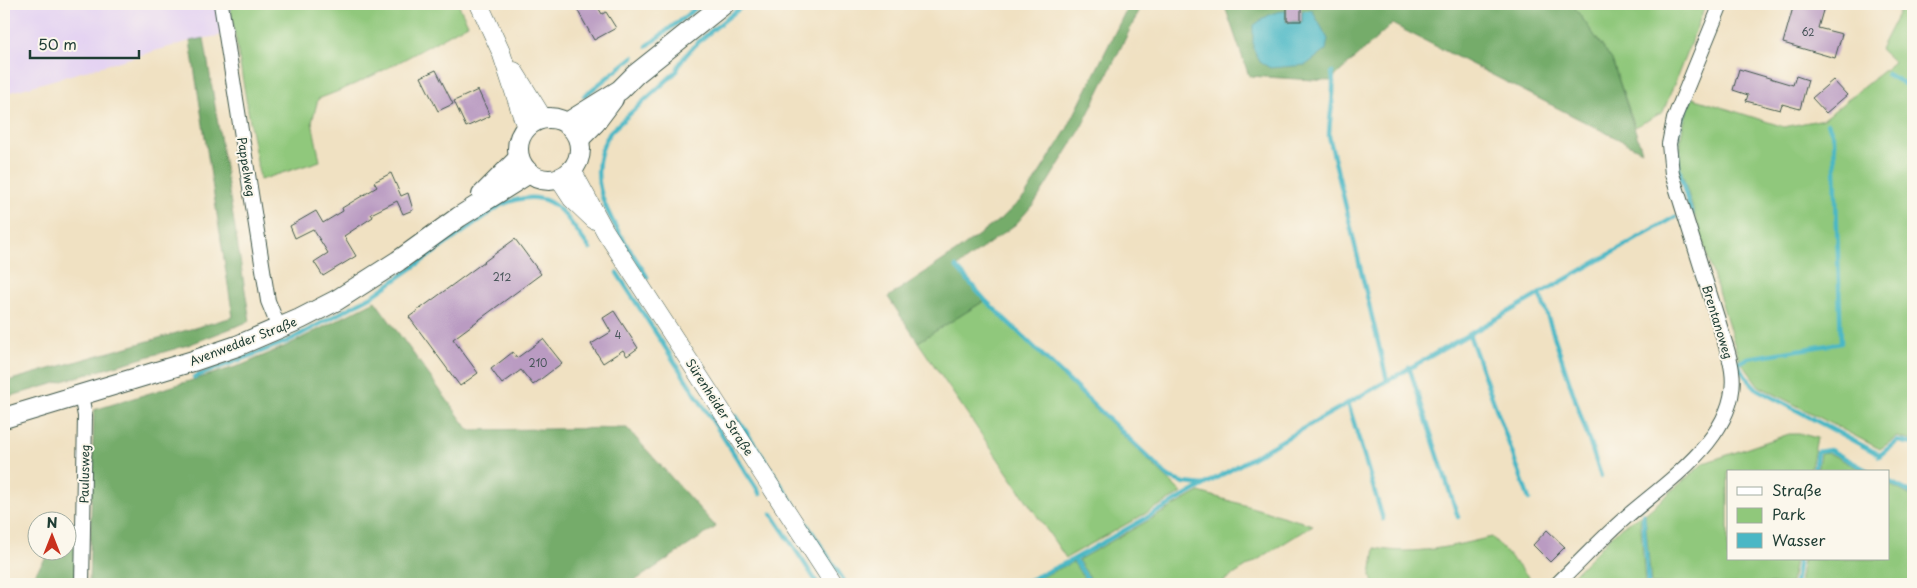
<svg xmlns="http://www.w3.org/2000/svg" width="1917" height="588" viewBox="0 0 1917 588" font-family="'Playpen Sans',sans-serif">
  <rect width="100%" height="100%" fill="#fbf7ec"/>
  <filter id="ink" filterUnits="userSpaceOnUse"><feTurbulence type="fractalNoise" baseFrequency=".02" numOctaves="2"/><feDisplacementMap in="SourceGraphic" scale="10" xChannelSelector="R" yChannelSelector="G"/><feConvolveMatrix kernelMatrix="1 2 1 2 8 2 1 2 1" color-interpolation-filters="sRGB"/></filter>
  <filter id="wash" filterUnits="userSpaceOnUse"><feTurbulence type="fractalNoise" baseFrequency=".0096" numOctaves="4" result="noise"/><feDisplacementMap in="SourceGraphic" scale="20" xChannelSelector="R" yChannelSelector="G"/><feGaussianBlur stdDeviation="1.12" result="paint"/><feColorMatrix in="noise" values="0 0 0 0 0 0 0 0 0 0 0 0 0 0 0 0 0 1.4 0 .05"/><feComposite in="paint" operator="in"/></filter>
  <g filter="url(#wash)">
    <rect width="100%" height="100%" fill="#f0e1c2"/>
    <path fill="#e4d3f2" d="M4,4h226l4,29 -44,8 -186,53z"/>
    <g fill="#90c87b" stroke="#588258">
      <path d="M233,4h225l10,20c-49,27 -97,56 -150,75l-6,23 8,39 -60,19 -30,-174z"/>
      <path d="M1572,4h134l-43,108 -28,15 -23,-67z"/>
      <path d="M1903,4h10v437l-16,-4 -17,12 -121,-63 -20,-27 -58,-189c-2,-31 0,-44 12,-72l91,29 40,-8 70,-57 -14,-13z"/>
      <path d="M984,301l198,192 -116,65 -148,-216z"/>
      <path d="M1789,434h13l15,4 -7,34h-82v87h67l-4,25h-140l-6,-70 59,-51z"/>
      <path d="M1829,453l36,19h-48l3,-18z"/>
      <path d="M1888,484l25,13v87h-114l4,-25h85z"/>
      <path d="M1199,492l114,33 -94,59h-125l-16,-24z"/>
      <path d="M1640,515l5,69h-81l57,-57z"/>
      <path d="M1492,537l43,47h-162l-2,-9 4,-27c41,8 77,-2 117,-11z"/>
      <path d="M1073,562l15,22h-61z"/>
    </g>
    <g fill="#74ac6b" stroke="#4a7450">
      <path d="M1129,4h21l-8,1 -63,127 -43,69 -20,23 -61,44 29,33 -66,41 -30,-45 69,-46 46,-34 22,-21 42,-67z"/>
      <path d="M1224,4h348l40,56 30,91 -250,-127 -62,57 -81,-5z"/>
      <path d="M204,38l46,283 -62,24 -184,53v-16l229,-65 -43,-276z"/>
      <path d="M375,301l94,129 158,-2 89,99 -86,57h-541l5,-174 148,-45 44,-19z"/>
      <path d="M68,536l10,2v46h-51l24,-33 17,-1z"/>
    </g>
    <path fill="#4ab7c5" stroke="#347a7c" d="M1312,10l16,29 -2,11 -20,15 -36,3 -10,-6 -7,-14v-22c11,-8 19,-15 33,-15v11h16v-11z"/>
    <g fill="none" stroke-linecap="round" stroke-linejoin="round">
      <g stroke="#4ab7c5" stroke-width="4.5">
        <path d="M647,46l49,-38"/>
        <path d="M1332,72c4,22 -3,43 -3,64l58,244"/>
        <path d="M1887,74l26,15"/>
        <path d="M584,96l49,-39"/>
        <path d="M1690,97c-3,8 -7,17 -10,26 -9,30 3,63 12,92"/>
        <path d="M956,267l29,33 185,178 14,5 20,2"/>
        <path d="M617,273l143,221"/>
        <path d="M647,277c-27,-45 -71,-94 -36,-146l66,-60c5,-21 50,-52 68,-67"/>
        <path d="M1540,294l61,182"/>
        <path d="M1469,334l60,165"/>
        <path d="M1736,361l9,15 12,13 123,66"/>
        <path d="M1737,364l11,-6 93,-15 -7,-205 -6,-15"/>
        <path d="M1409,367l49,150"/>
        <path d="M194,377l92,-35 88,-47 127,-90c51,-22 62,8 89,44"/>
        <path d="M1348,403l35,116"/>
        <path d="M736,416l110,168"/>
        <path d="M1879,456l18,-15 16,3"/>
        <path d="M1814,472l3,-20 13,-2 40,22"/>
        <path d="M1888,481l25,13"/>
        <path d="M772,514l46,70"/>
        <path d="M1643,514l5,70"/>
        <path d="M1074,559l17,25"/>
        <path d="M1021,584l53,-25 601,-342"/>
        <path d="M1795,584l4,-25"/>
      </g>
    </g>
    <g id="blocks">
      <g fill="#ba9bc2">
        <path d="M574,4h22l6,10 4,-2 10,16 -22,12z"/>
        <path d="M1794,4h20l10,3 -6,21 24,6 -7,24 -52,-15z"/>
        <rect x="1287" y="6" width="14" height="15"/>
        <path d="M1739,69l54,16 3,-9 12,4 -8,29 -18,-5 -2,6 -34,-9 2,-6 -15,-5z"/>
        <path d="M436,70l17,34 -15,7 -17,-34z"/>
        <path d="M1833,80l14,15 -21,18 -14,-15z"/>
        <path d="M478,90l12,26 -24,11 -12,-26z"/>
        <path d="M391,173l10,23 7,-3 5,17 -10,4 -6,-13 -26,13 2,3 -29,19 12,20 -33,20 -9,-14 14,-9 -15,-24 -18,9 -5,-12 26,-15 7,12 20,-12 -1,-3 35,-21 -3,-5z"/>
        <path d="M515,239l26,35 -88,65 25,34 -18,13 -51,-69z"/>
        <path d="M614,311l24,37 -11,8 -4,-6 -20,13 -12,-19 20,-12 -8,-14z"/>
        <path d="M543,339l19,24 -29,22 -12,-15 -19,14 -11,-15 22,-17 4,6z"/>
        <path d="M1547,530l18,17 -15,15 -17,-17z"/>
      </g>
    </g>
  </g>
  <g filter="url(#ink)">
    <use href="#blocks" fill-opacity="0" stroke="#3e5649" stroke-width="1"/>
    <g fill="none" stroke-linecap="round" stroke-linejoin="round">
      <defs>
        <g id="minor">
          <path d="M221,4l47,297 11,27"/>
          <path d="M81,395l4,21 -3,168"/>
          <path d="M1557,584c23,-22 44,-45 68,-66 41,-36 116,-84 107,-147 -1,-8 -3,-15 -5,-22l-55,-175 -3,-30 5,-25 47,-115"/>
        </g>
        <g id="tertiary">
          <path d="M479,4l22,48 25,76"/>
          <path d="M514,71l29,47"/>
          <path d="M572,170l33,61 229,353"/>
          <path d="M559,179l13,20 22,21"/>
        </g>
        <g id="secondary">
          <circle cx="549" cy="149" r="31"/>
          <path d="M567,123l53,-33 16,-16 88,-70"/>
          <path d="M579,139l16,-16 18,-24"/>
          <path d="M482,195l37,-37"/>
          <path d="M4,418l189,-57 44,-15 63,-27 37,-19 61,-39 61,-44 70,-44"/>
        </g>
      </defs>
      <use href="#minor" stroke="#3e5649" stroke-width="16"/>
      <use href="#tertiary" stroke="#3e5649" stroke-width="19"/>
      <use href="#secondary" stroke="#3e5649" stroke-width="22"/>
      <use href="#minor" stroke="#fff" stroke-width="14"/>
      <use href="#tertiary" stroke="#fff" stroke-width="18"/>
      <use href="#secondary" stroke="#fff" stroke-width="20"/>
    </g>
  </g>
  <g text-anchor="middle" dominant-baseline="central" stroke-width="4" stroke-linejoin="round" paint-order="stroke">
    <g font-size="10" fill="#465458">
      <text x="1808" y="31">62</text>
      <text x="502" y="276">212</text>
      <text x="618" y="334">4</text>
      <text x="538" y="362">210</text>
    </g>
    <g font-size="12" fill="#1f3d34" stroke="#fbf7ec">
      <text transform="translate(247 167) rotate(81)">Pappelweg</text>
      <text transform="translate(1718 322) rotate(73)">Brentanoweg</text>
      <text transform="translate(243 341) rotate(-21)">Avenwedder Straße</text>
      <text transform="translate(720 407) rotate(57)">Sürenheider Straße</text>
      <text transform="translate(84 474) rotate(-89)">Paulusweg</text>
    </g>
  </g>
  <rect width="1917" height="588" fill="none" stroke="#fbf7ec" stroke-width="20"/>
  <rect x="1727" y="470" width="162" height="90" fill="#fbf7ec" stroke="#a3ada2"/>
  <rect x="1737" y="487" width="25" height="8" fill="#ffffff" stroke="#a3ada2"/>
  <text x="1772" y="496" font-size="15" fill="#1f3d34">Straße</text>
  <rect x="1737" y="508" width="25" height="15" fill="#90c87b" stroke="#a3ada2"/>
  <text x="1772" y="520" font-size="15" fill="#1f3d34">Park</text>
  <rect x="1737" y="533" width="25" height="15" fill="#4ab7c5" stroke="#a3ada2"/>
  <text x="1772" y="546" font-size="15" fill="#1f3d34">Wasser</text>
  <g transform="translate(52 536)"><circle r="24" fill="#fbf7ec" stroke="#a3ada2"/>
  <path d="M0-4L9 19L0 12L-9 19Z" fill="#c8321e"/>
  <text y="-8" font-size="14" font-weight="bold" text-anchor="middle" fill="#1f3d34">N</text>
  </g>
  <path d="M30 50v8h109v-8" fill="none" stroke="#1f3d34" stroke-width="2.5"/>
  <text x="38" y="50" font-size="15" fill="#1f3d34" stroke="#fbf7ec" stroke-width="4" paint-order="stroke">50 m</text>
</svg>
